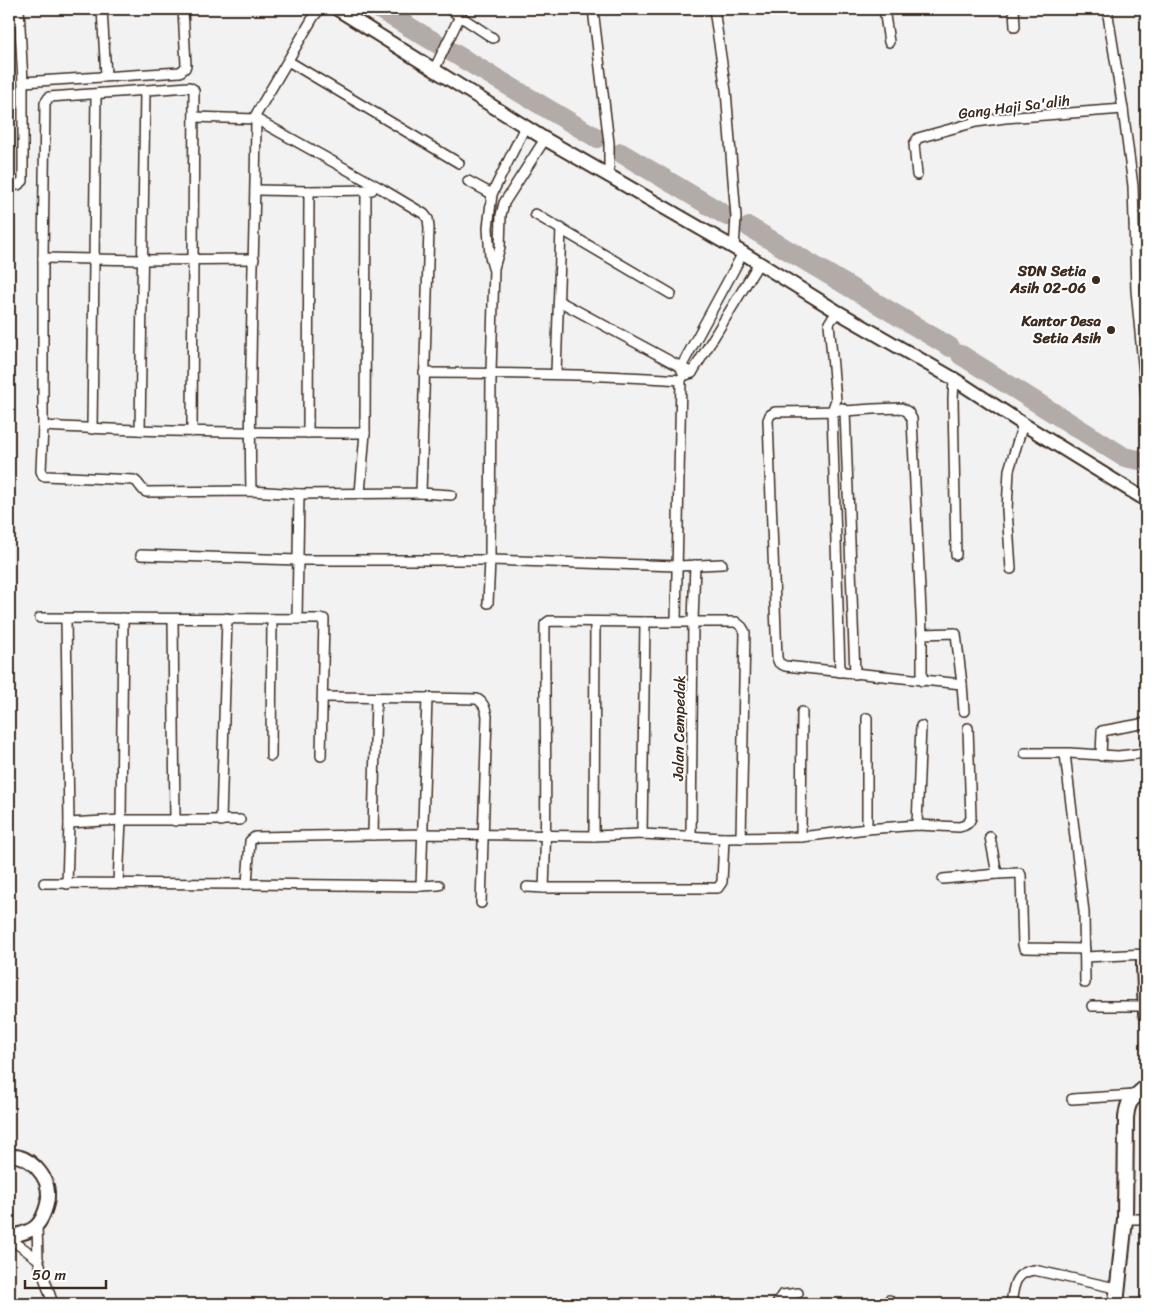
<svg xmlns="http://www.w3.org/2000/svg" width="1155" height="1313" viewBox="0 0 1155 1313" font-family="Sriracha,sans-serif">
  <rect width="100%" height="100%" fill="#f3f2f2"/>
  <filter id="ink" filterUnits="userSpaceOnUse"><feTurbulence type="fractalNoise" baseFrequency=".02" numOctaves="2"/><feDisplacementMap in="SourceGraphic" scale="10" xChannelSelector="R" yChannelSelector="G"/><feConvolveMatrix kernelMatrix="1 2 1 2 8 2 1 2 1" color-interpolation-filters="sRGB"/></filter>
  <g filter="url(#ink)">
    <g fill="none" stroke-linecap="round" stroke-linejoin="round">
      <g stroke="#b2aba7" stroke-width="20">
        <path d="M379,9l218,129"/>
        <path d="M621,153l106,63"/>
        <path d="M749,227l201,120"/>
        <path d="M961,355l163,102 20,4"/>
      </g>
      <defs>
        <g id="street">
          <path d="M102,9l4,67"/>
          <path d="M449,9l44,29"/>
          <path d="M593,9l16,134v33"/>
          <path d="M714,9l12,82 10,126 -2,32"/>
          <path d="M884,9l5,33"/>
          <path d="M1014,9l1,18"/>
          <path d="M1107,9l16,100 10,77 3,104 10,106"/>
          <path d="M288,61l171,102"/>
          <path d="M434,70l26,-54"/>
          <path d="M23,82l157,-10 5,-4 1,-3 -3,-56"/>
          <path d="M254,118l60,-102 6,-7"/>
          <path d="M917,175l-3,-31 4,-6 58,-16 29,-4 118,-9"/>
          <path d="M468,181l24,13"/>
          <path d="M9,186l9,-1 5,-4v-99l-4,-73"/>
          <path d="M256,190l53,1 63,-1"/>
          <path d="M535,214l136,80"/>
          <path d="M43,258l99,2 112,-1"/>
          <path d="M493,268l-3,-11 -2,-29 4,-34 33,-67"/>
          <path d="M559,301l133,72"/>
          <path d="M838,312l-7,8 -2,3 7,77 -4,11 8,261"/>
          <path d="M682,371l-1,-4 62,-114"/>
          <path d="M424,373c86,0 171,1 257,7"/>
          <path d="M556,373l5,-145"/>
          <path d="M954,379l-1,20 3,156"/>
          <path d="M842,408l3,3 10,263"/>
          <path d="M43,426l-2,45 2,5h3l88,4c6,3 6,9 12,12l105,-1 48,3 122,-1 8,-265 -1,-9 -4,-5 -42,-25 -126,-70 -62,-2"/>
          <path d="M92,429l4,-334"/>
          <path d="M140,430l5,-339"/>
          <path d="M192,432l2,-341 -1,-2 -4,-2 -140,10 -4,6 -2,155v168c108,6 215,7 322,7"/>
          <path d="M308,433l1,-242"/>
          <path d="M251,491c-3,-124 4,-248 5,-372"/>
          <path d="M360,493l5,-60 1,-243"/>
          <path d="M421,493l30,2"/>
          <path d="M141,555l158,5h191l188,6 44,-2"/>
          <path d="M1011,569l-4,-59 2,-40 14,-46"/>
          <path d="M488,603l2,-43 1,-188 3,-104 6,-21 1,-32 3,-12 41,-64"/>
          <path d="M40,618l284,1 -3,137"/>
          <path d="M66,619l3,204 -2,61"/>
          <path d="M173,619l2,202"/>
          <path d="M297,619l2,-125"/>
          <path d="M676,621l5,-241 2,-4 9,-3 67,-110"/>
          <path d="M922,681v-47l-10,-215 -4,-7 -7,-4 -28,1 -28,2 -70,1 -5,3 -2,5 9,238 2,5 6,3 177,18 -6,-50 -1,-1 -33,1"/>
          <path d="M962,684l2,27"/>
          <path d="M323,697l104,1 -6,188"/>
          <path d="M427,698l50,1c7,4 8,9 10,17l-6,187"/>
          <path d="M867,718v111"/>
          <path d="M1025,753h44l49,3 28,-3"/>
          <path d="M1065,754l19,158 1,71"/>
          <path d="M271,756l1,-137"/>
          <path d="M1101,756l1,-25 44,-8"/>
          <path d="M221,821l6,-203"/>
          <path d="M69,823l52,-3h119"/>
          <path d="M917,825l4,-99"/>
          <path d="M642,834l3,-212"/>
          <path d="M373,835l3,-137"/>
          <path d="M594,836l1,-214"/>
          <path d="M691,836l2,-215 2,-56"/>
          <path d="M801,837l1,-125"/>
          <path d="M990,837l7,37 22,-1 2,2 2,70 1,3 61,1"/>
          <path d="M943,879l54,-5"/>
          <path d="M44,883l203,1 174,2 18,-1"/>
          <path d="M118,883l3,-63 2,-202"/>
          <path d="M247,884l3,-43 5,-4 167,-3 172,2 48,-2 82,4 77,-1 66,-8 50,-4 42,2c6,-1 10,-3 12,-9l-3,-90"/>
          <path d="M527,887l17,1h174l4,-6 2,-44"/>
          <path d="M544,888c4,-88 0,-176 1,-264l4,-3 96,1h91l6,5 3,5 -4,206"/>
          <path d="M1085,957l61,-3"/>
          <path d="M1092,1006h53"/>
          <path d="M1072,1099l63,-4"/>
          <path d="M1125,1219h21"/>
          <path d="M37,1226l1,33 15,45"/>
          <path d="M9,1238l29,21"/>
          <path d="M889,1300v4"/>
          <path d="M777,1304l5,-9 16,-2"/>
          <path d="M1011,1304c3,-17 2,-31 23,-34l77,17"/>
        </g>
        <g id="secondary">
          <path d="M337,9l208,130 198,114 95,59 116,67 69,45 123,76"/>
          <path d="M9,1156c20,-2 40,20 39,40 0,8 -5,23 -11,29 -7,8 -19,9 -28,12"/>
        </g>
        <g id="primary">
          <path d="M1146,956l-2,4v6l2,47"/>
          <path d="M1116,1304l9,-85 1,-101c2,-20 6,-18 20,-31"/>
        </g>
      </defs>
      <use href="#street" stroke="#3b2a1e" stroke-width="12"/>
      <use href="#secondary" stroke="#3b2a1e" stroke-width="16"/>
      <use href="#primary" stroke="#3b2a1e" stroke-width="18"/>
      <use href="#street" stroke="#fff" stroke-width="9"/>
      <use href="#secondary" stroke="#fff" stroke-width="12"/>
      <use href="#primary" stroke="#fff" stroke-width="14"/>
    </g>
  </g>
  <g fill="#3b2a1e" stroke="#fff" stroke-width="2">
    <circle cx="1096" cy="280" r="5"/>
    <circle cx="1111" cy="330" r="5"/>
  </g>
  <g text-anchor="middle" dominant-baseline="central" stroke-width="4" stroke-linejoin="round" paint-order="stroke">
    <g font-size="15" fill="#3b2a1e" stroke="#fff">
      <text transform="translate(1014 107) rotate(-7)">Gang Haji Sa'alih</text>
      <text transform="translate(679 728) rotate(-89)">Jalan Cempedak</text>
    </g>
    <g font-size="15" font-weight="bold" fill="#3b2a1e" stroke="#fff" text-anchor="end">
      <text x="1086" y="271">SDN Setia<tspan x="1086" dy="17">Asih 02-06</tspan></text>
      <text x="1101" y="321">Kantor Desa<tspan x="1101" dy="17">Setia Asih</tspan></text>
    </g>
  </g>
  <rect width="1155" height="1313" fill="none" stroke="#fff" stroke-width="30"/>
  <rect x="15" y="15" width="1125" height="1283" fill="none" stroke="#3b2a1e" stroke-width="2" filter="url(#ink)"/>
  <path d="M25 1280v8h81v-8" fill="none" stroke="#3b2a1e" stroke-width="2.5"/>
  <text x="32" y="1280" font-size="15" fill="#3b2a1e" stroke="#ffffff" stroke-width="4" paint-order="stroke">50 m</text>
</svg>
